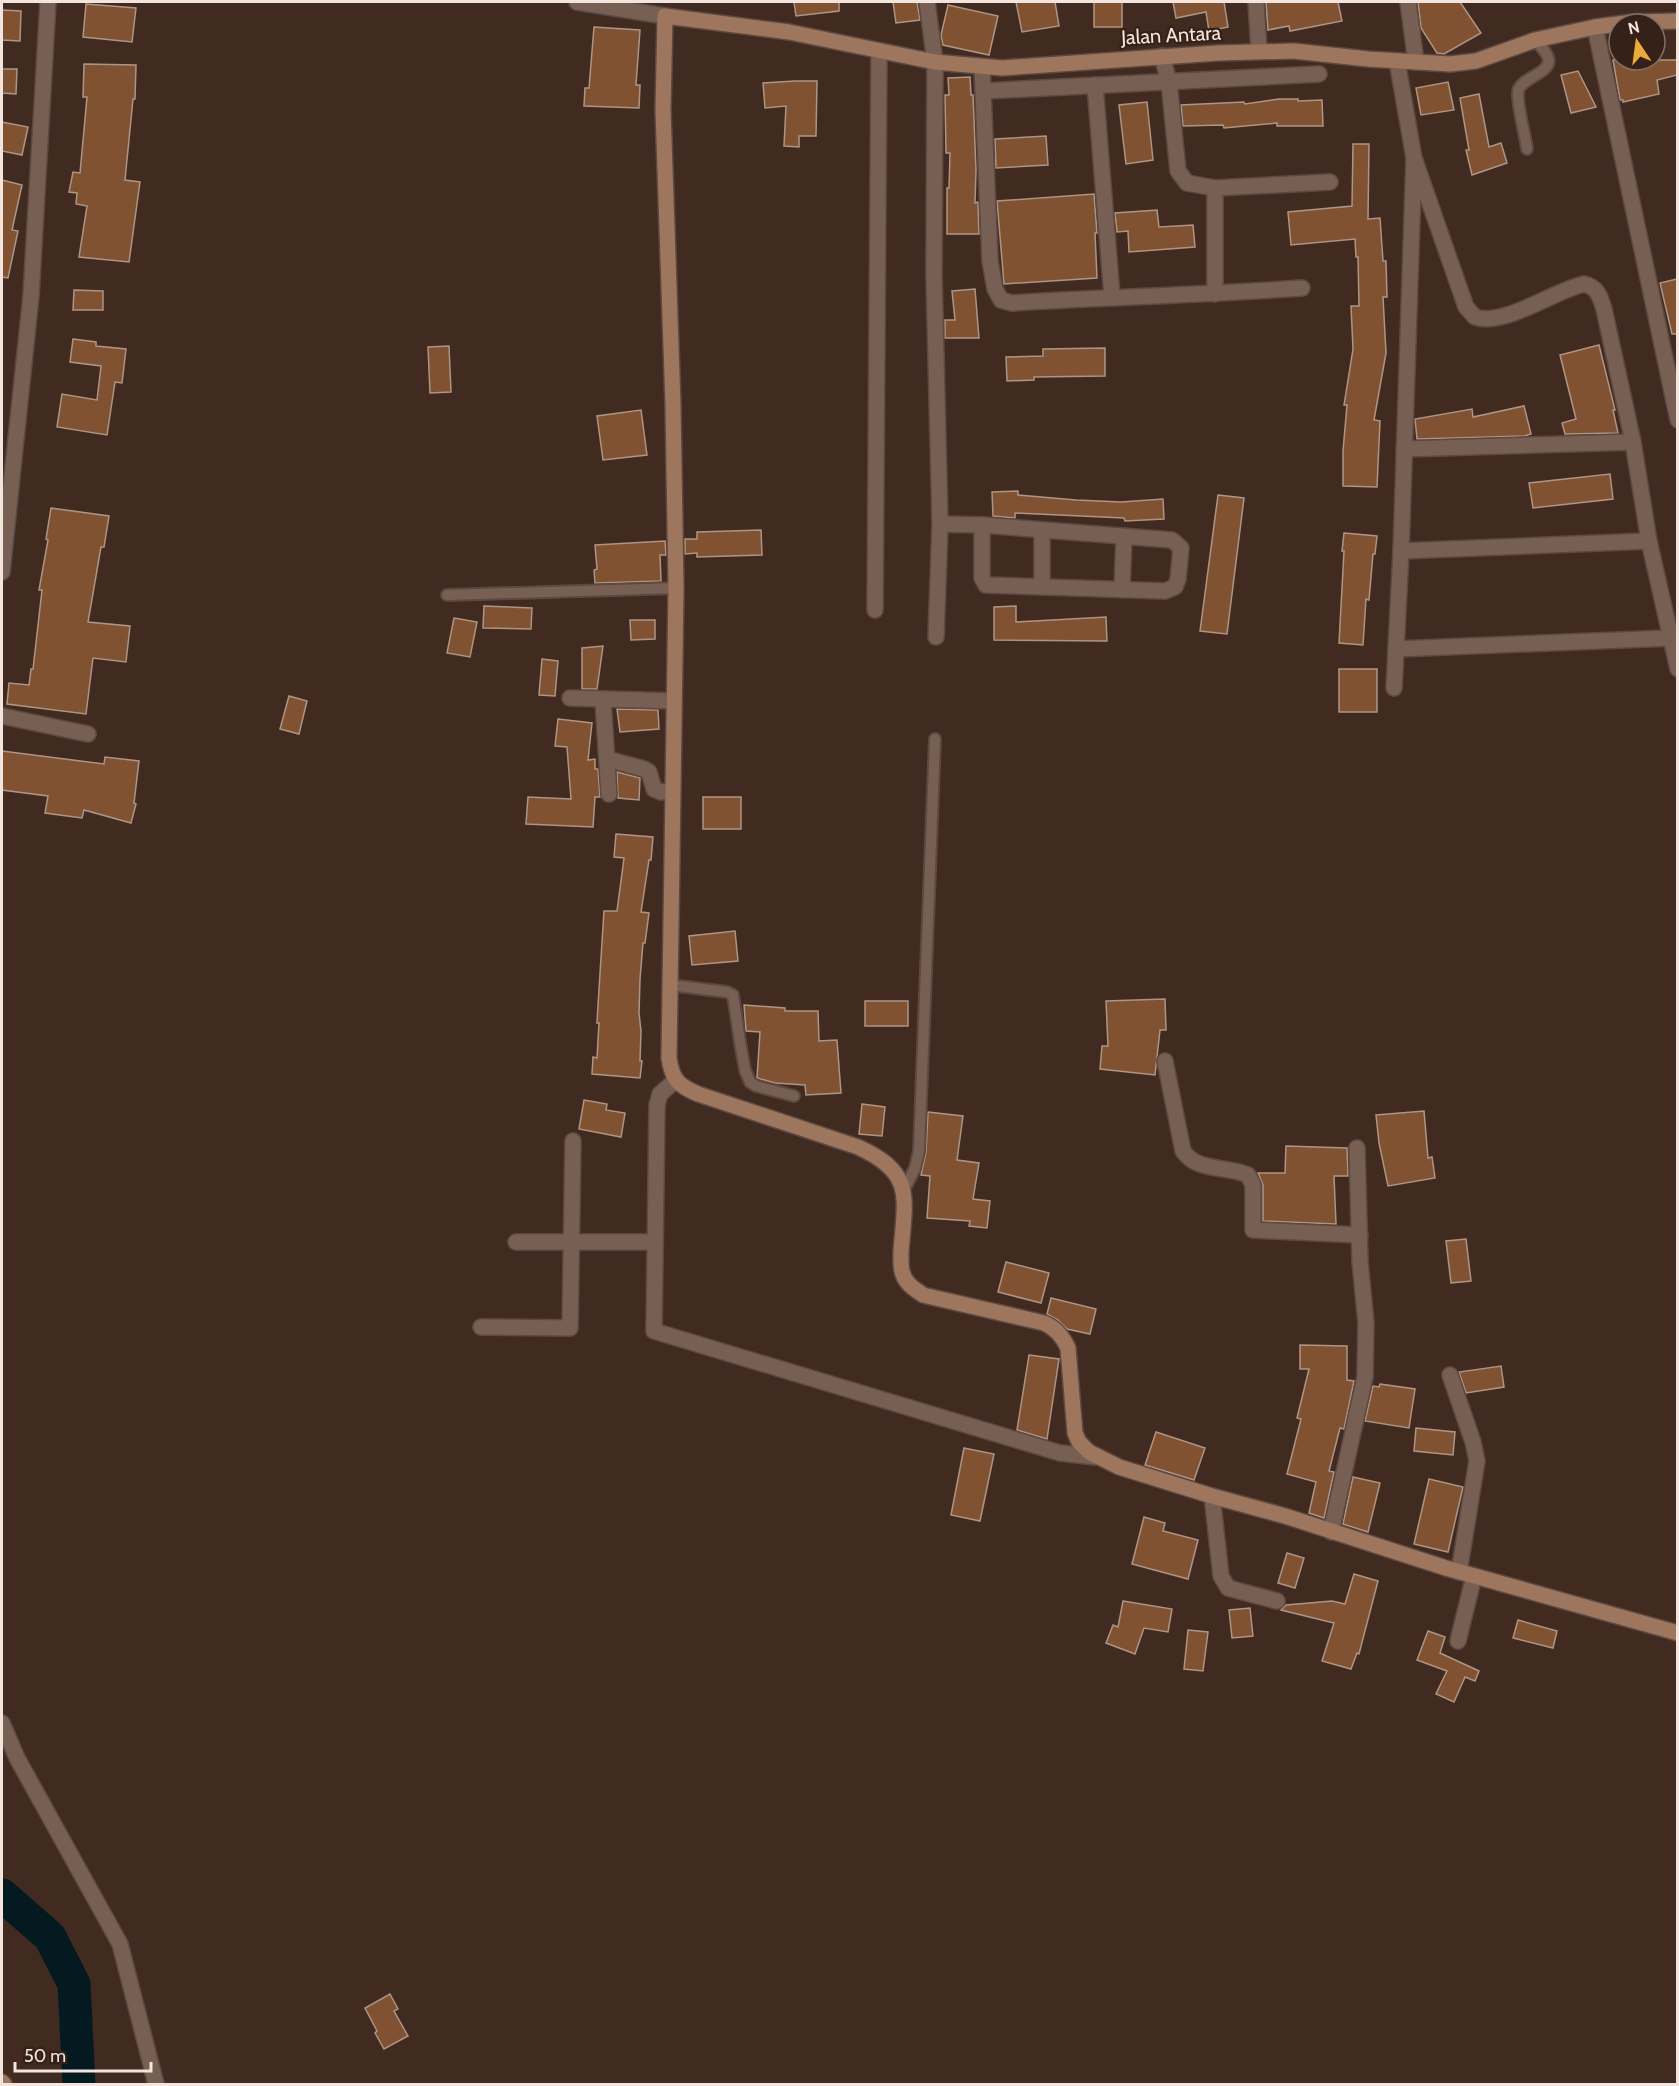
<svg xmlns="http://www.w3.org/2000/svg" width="1679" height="2086" viewBox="0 0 1679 2086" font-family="Cabin,sans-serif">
  <rect width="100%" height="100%" fill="#412b21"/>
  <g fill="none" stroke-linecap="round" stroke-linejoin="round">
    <path stroke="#041920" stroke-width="33" d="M2,1895l48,42 24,47 5,100"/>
  </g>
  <g fill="#805232" stroke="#ad9585" stroke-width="1.5">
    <path d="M794,2h45v9l-43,5z"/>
    <path d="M893,2h24l3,18 -24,3z"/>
    <path d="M1016,2h39l4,24 -37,6z"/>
    <rect x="1094" y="2" width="28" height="25"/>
    <path d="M1173,2h51l4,25 -19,4 -3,-19 -30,6z"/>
    <path d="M1266,2h72l4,19 -52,10 -1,-5 -21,4z"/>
    <path d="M1418,2h42l21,31 -37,21 -7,-1 -16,-25z"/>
    <path d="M86,4l50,4 -4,34 -49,-5z"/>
    <path d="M948,5l50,11 -9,39 -46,-10 -2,-10z"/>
    <path d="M2,10l19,1 -1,30 -18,-1z"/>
    <path d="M594,27l46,3 -4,55h4l-1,23 -55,-2 1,-18h4z"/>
    <path d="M1613,60h64v15l-20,5 2,14 -36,8v-2h-3z"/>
    <path d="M84,64l52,1 -1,34h-2l-8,81 15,2 -11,80 -50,-5 8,-51 -11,-2 1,-11 -8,-1 4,-20 7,1 7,-76h-4z"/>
    <path d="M2,69h15l-1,25 -14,-1z"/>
    <path d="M1578,71l18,36 -25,6 -10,-38z"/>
    <path d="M970,77l1,18h2l3,75 -1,33 3,-1 1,32h-32v-46h2l1,-35h-4l-1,-58h4l-1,-17z"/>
    <path d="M795,81h22l-1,55h-17v11l-15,-1 2,-40 -21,2 -2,-25z"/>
    <path d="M1448,82l6,28 -33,5 -5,-27z"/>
    <path d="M1479,94l10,53 12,-4 6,20 -35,12 -6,-25h3l-9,-52z"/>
    <path d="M1279,99h19v2l24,-1 1,26h-46v-3l-53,5 -1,-3 -40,1 -2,-21 63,-3 1,2z"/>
    <path d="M1147,102l6,58 -27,4 -7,-59z"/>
    <path d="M2,122l26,5 -6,28 -20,-4z"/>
    <path d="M1046,136l2,29 -52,3 -1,-29z"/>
    <path d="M1353,144h16l-1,75 12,-1 3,43h3l1,36h-4l3,56 -12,67 6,1 -3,66 -34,-1v-35l4,-46h-3l9,-56 -2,-43h8l-1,-49h-2l-1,-18 -64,6 -3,-33 64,-6z"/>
    <path d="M2,180l20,5 -10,45 6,1 -10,47 -6,-1z"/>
    <path d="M1094,194l3,39h-2l2,45 -93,6 -7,-83z"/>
    <path d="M1157,210l2,17 34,-2 2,22 -66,5 -1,-21 -11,1 -2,-19z"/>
    <path d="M1677,279v55h-5l-12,-51z"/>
    <path d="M975,289l4,49h-34v-18h10l-3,-29z"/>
    <path d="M74,290l29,1v19h-30z"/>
    <path d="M73,339l23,3v4l30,3 -4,34 -7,-1 -8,53 -50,-8 5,-33 35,6 4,-34 -31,-4z"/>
    <path d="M1599,345l16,65h-2l5,23 -53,1 -3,-11 14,-4 -16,-64z"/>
    <path d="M449,346l2,46 -21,1 -2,-46z"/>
    <path d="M1105,348v28l-71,1v3l-27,1 -1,-24 37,-1v-7z"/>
    <path d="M1524,406l7,28 -7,2 -107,3 -2,-20 57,-10 1,8z"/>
    <path d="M641,410l6,45 -44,5 -6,-44z"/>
    <path d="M1610,474l3,25 -80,9 -4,-25z"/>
    <path d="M1018,491v4l58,5 45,2 42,-3 1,20 -39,2 -1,-3 -109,-5v5l-22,-2 -1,-24z"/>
    <path d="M1218,495l26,3 -17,136 -27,-3z"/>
    <path d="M51,508l58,8 -5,31h-3l-13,75 42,4 -4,36 -33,-4 -7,56 -79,-10 2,-21 20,2 2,-16h2l9,-79h-3l9,-50 -2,-1z"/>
    <path d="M761,530l1,25 -65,2v-4l-12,1v-15h12v-7z"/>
    <path d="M1344,533l33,3 -2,18h-2l-4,46 -3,-1 -3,46 -24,-2 5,-92h-2z"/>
    <path d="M665,541l1,14h-6l1,26 -66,2 -1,-13 3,-1 -2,-24z"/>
    <path d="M484,606l48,2 -1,21 -48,-1z"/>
    <path d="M1016,606v16l90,-5 1,24 -113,-1v-33z"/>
    <path d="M454,618l23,4 -7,35 -23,-4z"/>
    <path d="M630,620h25v19l-24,1z"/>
    <path d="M603,646l-6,43h-15v-41z"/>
    <path d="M542,659l16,2 -3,35 -16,-1z"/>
    <rect x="1339" y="669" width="38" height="43"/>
    <path d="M289,696l18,5 -8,33 -19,-5z"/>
    <path d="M617,709l41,1 1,19 -39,3z"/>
    <path d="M558,719l34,4 -4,37 7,-1v10h3l2,28h-5l-2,30 -67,-3 2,-27 43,2 -4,-52 -12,-1z"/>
    <path d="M2,751l102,13 1,-7 34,4 -5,42 2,1 -5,19 -47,-13 -2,8 -37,-5 3,-17 -46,-6z"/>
    <path d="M617,772l23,6 -1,22 -21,-2z"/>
    <rect x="703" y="797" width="38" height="32"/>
    <path d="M616,834l37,3 -2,23h-2l-8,52 8,1 -4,30h-2l-3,36 -1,34 2,18 -1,30h2l-2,17 -48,-4 1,-17 4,1 2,-35h-2l1,-18 6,-94h13l7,-53 -10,-1z"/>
    <path d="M735,931l3,30 -46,4 -3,-29z"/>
    <path d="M1165,999l1,31h-6l-5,45 -55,-6 2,-23h6l-2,-45z"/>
    <rect x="865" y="1001" width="43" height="25"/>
    <path d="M744,1005l41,3v3h33l1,30 18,-1 4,53 -35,2 -1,-10 -30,-2 -18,-5 3,-46 -14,-1z"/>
    <path d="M584,1100l23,4 -1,6 19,3 -4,24 -42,-8z"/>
    <path d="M862,1104l23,3 -3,29 -23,-2z"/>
    <path d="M1424,1111l4,47 4,-1 3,21 -47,8 -9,-43 -3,-28z"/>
    <path d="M928,1112l35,4 -6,44 22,3 -6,36 17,2 -3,27 -18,-2 1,-5 -43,-3 3,-42 -9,-1 5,-23z"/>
    <path d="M1286,1146l61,2 1,28h-14l2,48 -73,-3v-36l-5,-12h27z"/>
    <path d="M1466,1239l5,42 -20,2 -5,-42z"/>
    <path d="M1006,1262l43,11 -8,30 -43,-11z"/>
    <path d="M1051,1298l45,11 -6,25 -23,-5 -9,-9 -11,-6z"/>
    <path d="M1300,1345l47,1v34l7,1 -10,48 -4,-1 -11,43 5,1 -10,46 -15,-5 7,-31 -29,-8 14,-55 -4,-1 12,-49h-9z"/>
    <path d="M1029,1355l30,4 -12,80 -30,-9z"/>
    <path d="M1501,1366l3,21 -38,6 -7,-21z"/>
    <path d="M1380,1384l35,5 -6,39 -44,-7 8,-35 6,1z"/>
    <path d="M1416,1428l39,4 -2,23 -39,-4z"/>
    <path d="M1156,1432l49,16 -11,32 -49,-15z"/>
    <path d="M964,1448l30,6 -14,67 -29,-6z"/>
    <path d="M1353,1477l27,6 -12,49 -25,-8z"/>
    <path d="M1429,1479l34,8 -15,65 -34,-8z"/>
    <path d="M1144,1517l21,6 -2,8 35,9 -10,39 -56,-15z"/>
    <path d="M1287,1553l17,5 -9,30 -17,-5z"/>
    <path d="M1354,1574l24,7 -19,73 -2,-1 -6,16 -29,-8 12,-38 -53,-13 5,-5 46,-4 13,3z"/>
    <path d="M1123,1601l49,8 -4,23 -24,-4 -9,26 -29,-11 7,-18 5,2z"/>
    <path d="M1250,1608l3,28 -21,2 -3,-28z"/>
    <path d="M1518,1620l39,11 -4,17 -40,-10z"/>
    <path d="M1188,1630l20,2 -5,39 -19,-2z"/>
    <path d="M1428,1631l17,6 -5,16 39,18 -4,10 -10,-4 -11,25 -18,-8 11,-23 -30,-11z"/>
    <path d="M390,1994l8,15 -4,2 14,25 -24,13 -9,-16 2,-2 -12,-23z"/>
  </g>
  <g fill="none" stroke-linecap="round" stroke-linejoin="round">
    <defs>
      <g id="lane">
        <path d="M1527,149c-2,-15 -10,-43 -9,-57 1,-15 39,-19 29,-37 -3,-6 -8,-10 -12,-15"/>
        <path d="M447,595l229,-7"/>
        <path d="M670,985l57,7 6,3 7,47 5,28 5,12 6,4 38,10"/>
        <path d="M904,1190l11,-22 4,-17 16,-412"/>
      </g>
      <g id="street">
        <path d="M577,2l88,14"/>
        <path d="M927,2l8,60 -1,214 6,248 -4,113"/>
        <path d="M1256,2l3,49"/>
        <path d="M1408,2l8,60"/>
        <path d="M1595,27l83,393"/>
        <path d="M1162,56l7,26 9,89 9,12 28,5v106"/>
        <path d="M982,67l8,194 5,28 6,11 11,3c96,-6 193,-8 290,-15"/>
        <path d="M1095,85l17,211"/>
        <path d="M984,91l335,-17"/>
        <path d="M1414,158l52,149 9,10c29,10 78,-26 109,-33 14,3 16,13 20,25l29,133 16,99 29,128"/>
        <path d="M1215,188l115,-6"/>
        <path d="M1404,449l229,-7"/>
        <path d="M940,524l42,1 190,15 9,8 -3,31 -3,8 -10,4 -179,-6 -4,-7v-53"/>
        <path d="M1042,530v57"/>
        <path d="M1401,551l248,-10"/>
        <path d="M2,572l29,-276 17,-294"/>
        <path d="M1122,590l2,-54"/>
        <path d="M875,610l4,-558"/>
        <path d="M1396,649l275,-11"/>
        <path d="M1394,688l7,-137 13,-393 -17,-97"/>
        <path d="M570,698l104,3"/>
        <path d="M603,700l6,94"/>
        <path d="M2,716l86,18"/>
        <path d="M607,759l37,10 5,3 5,17 7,3 11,-1"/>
        <path d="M1165,1061l18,90c15,22 44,14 65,24l5,10v45l107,5"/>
        <path d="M676,1080l-16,14 -3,11 -3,226 406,122 36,4"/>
        <path d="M516,1242h139"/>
        <path d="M481,1327l89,1 3,-187"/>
        <path d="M1450,1375l23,67 4,19 -18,111"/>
        <path d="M1212,1496l9,80 7,12 49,13"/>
        <path d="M1331,1532l34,-155 1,-54 -6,-61 -3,-114"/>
        <path d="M1458,1641l16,-65"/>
        <path d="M2,1723l15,35 103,186 36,140"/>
      </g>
      <g id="secondary">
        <path d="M1678,21l-45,1 -38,5 -60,13 -59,21 -26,3 -82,-5 -74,-8 -76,2 -216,15 -67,-6 -146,-30 -124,-16 -2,94 10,295 3,183 -7,470c3,22 10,28 29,36l160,53c57,26 47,50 43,105 0,11 -1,22 7,31 4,5 10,8 15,12l121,28c12,5 19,14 24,25l7,85 4,9 10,10 30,15 93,29 73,20 161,52 232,65"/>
        <path d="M2,2082l2,2"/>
      </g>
    </defs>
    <use href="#lane" stroke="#5c4941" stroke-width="14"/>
    <use href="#street" stroke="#5c4941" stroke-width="18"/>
    <use href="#secondary" stroke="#5c4941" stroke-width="18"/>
    <use href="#lane" stroke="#785f54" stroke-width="10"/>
    <use href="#street" stroke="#785f54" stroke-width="15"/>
    <use href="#secondary" stroke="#9e755d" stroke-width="15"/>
  </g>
  <g text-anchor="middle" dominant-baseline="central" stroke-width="4.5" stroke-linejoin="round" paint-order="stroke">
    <g font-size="20" fill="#f3e4dd" stroke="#362118">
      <text transform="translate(1171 35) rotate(-3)">Jalan Antara</text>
    </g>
  </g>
  <rect width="1679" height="2086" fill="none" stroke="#f3e4dd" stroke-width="6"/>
  <g transform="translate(1637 42) rotate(347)"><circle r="28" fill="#362118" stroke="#826f67" stroke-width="1.5"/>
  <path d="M0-4.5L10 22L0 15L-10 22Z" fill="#ebaa39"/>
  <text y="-9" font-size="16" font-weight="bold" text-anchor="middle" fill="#f3e4dd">N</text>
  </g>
  <path d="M15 2062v9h136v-9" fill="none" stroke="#f3e4dd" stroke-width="3"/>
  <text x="24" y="2062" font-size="18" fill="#f3e4dd" stroke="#362118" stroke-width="4.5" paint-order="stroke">50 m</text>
</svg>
